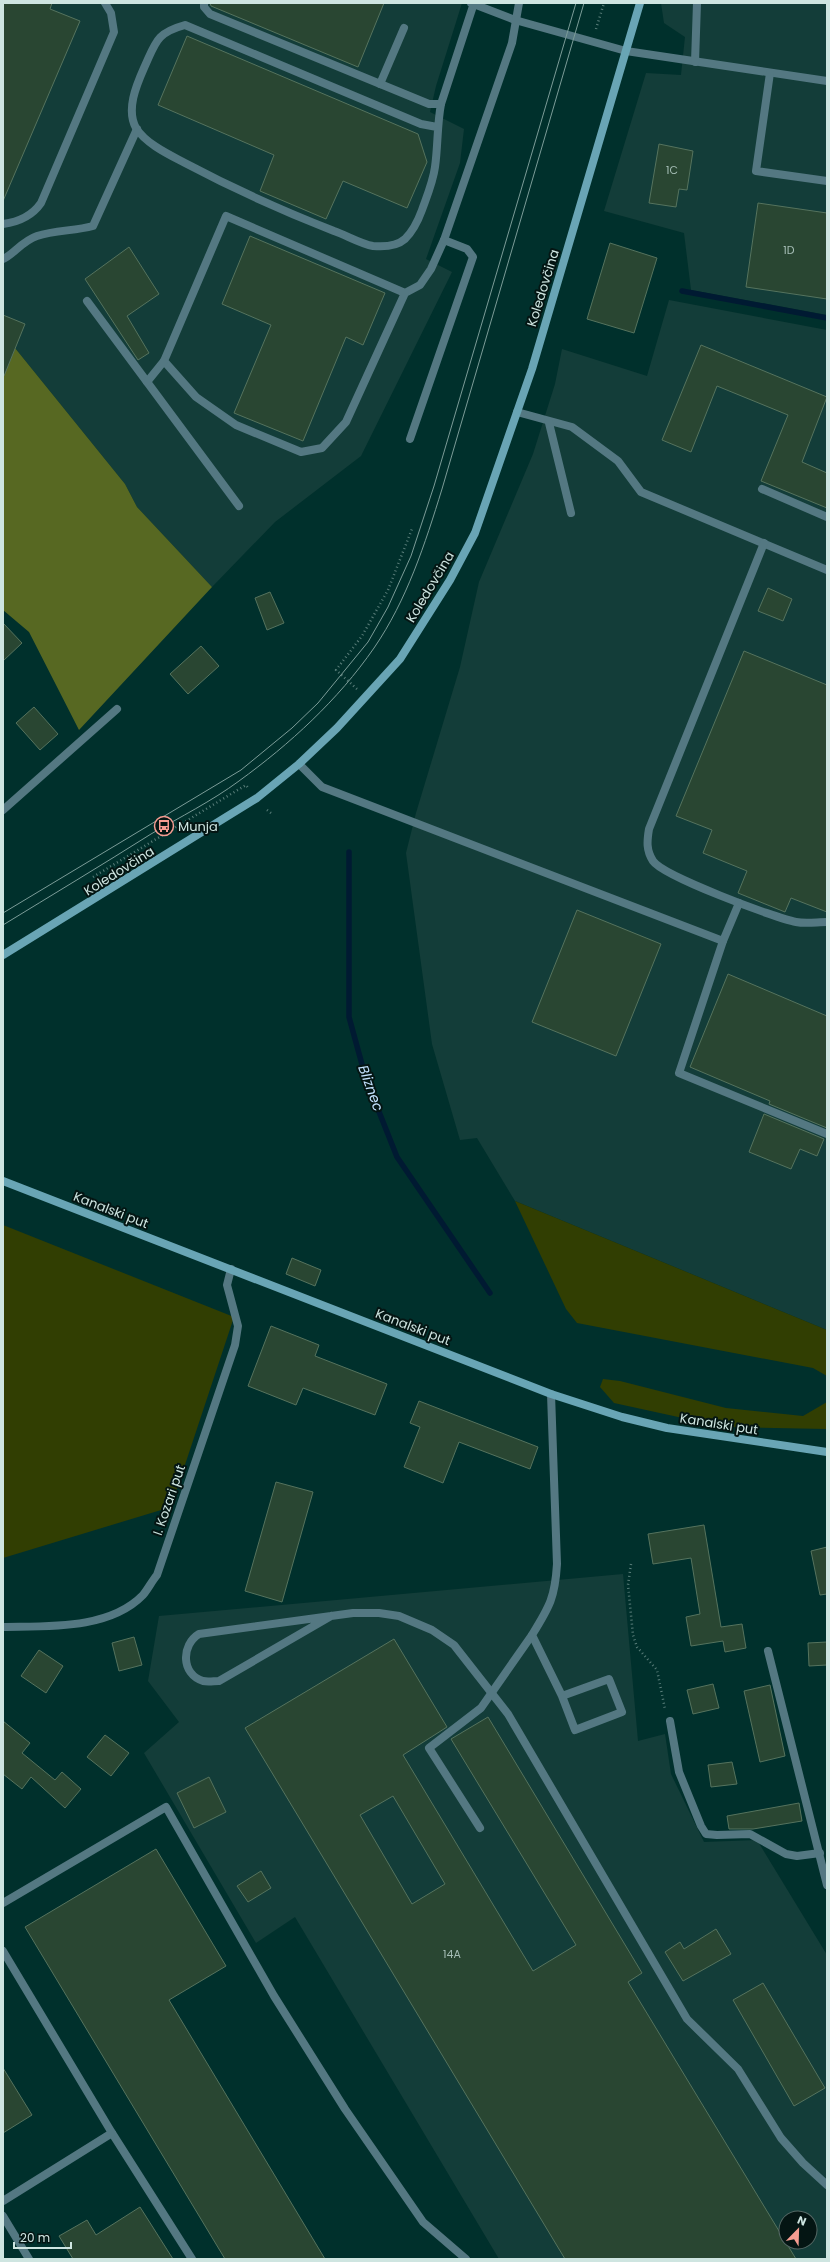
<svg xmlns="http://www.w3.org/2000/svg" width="830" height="2262" viewBox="0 0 830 2262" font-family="Poppins,sans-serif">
  <rect width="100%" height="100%" fill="#00302c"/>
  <g fill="#133d39" fill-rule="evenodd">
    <path d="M3,3h459l-26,83 -6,26 34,17 -4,34 -34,96 26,13 -91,184 -86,66 -63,65 -75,-80 -12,-23 -110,-136 -12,29z"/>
    <path d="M661,3h166v312l-136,-25 -7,-57 -80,-22 42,-138 35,2 4,-38 -21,-14z"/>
    <path d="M669,300l158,30v1000l-312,-129 -38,-63 -17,2 -28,-96 -26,-191 10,-40 44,-146 19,-85 54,-128 22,-70 7,-35 85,27z"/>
    <path d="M623,1574l15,167 27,-7 6,40 33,68 53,-2 70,115v304h-328l-204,-342 -39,26 -112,-190 35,-31 -31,-41 11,-65zM786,2218h24v24h-24z"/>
  </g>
  <g fill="#313e02">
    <path d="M515,1201l312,129v46l-14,-8 -236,-45 -11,-14z"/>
    <path d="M3,1225l231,92 -63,190 -168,51z"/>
    <path d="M603,1379l17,2 106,27 77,8 24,-14v27l-103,-2 -110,-24 -14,-16z"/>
  </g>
  <path fill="#576822" d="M15,348l110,136 12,23 75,80 -133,143 -50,-98 -26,-22v-233z"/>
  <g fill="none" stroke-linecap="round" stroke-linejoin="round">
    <g stroke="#001a32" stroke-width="5.5">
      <path d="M682,291l145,27"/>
      <path d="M349,852v165l17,62 31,78 93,136"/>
    </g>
  </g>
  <g fill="#294632" stroke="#55735e" fill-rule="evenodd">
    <path d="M3,3h49l-2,6 30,12 -77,180z"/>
    <path d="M210,3h174l-26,64 -147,-61z"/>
    <path d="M187,36l231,98 9,28 -20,46 -64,-27 -17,38 -66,-28 14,-36 -116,-50z"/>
    <path d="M659,144l34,7 -6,39 -8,-1 -3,18 -27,-4z"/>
    <path d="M758,203l69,10v86l-81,-12z"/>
    <path d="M250,236l135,57 -22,52 -17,-8 -43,104 -69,-28 37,-88 -49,-21z"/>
    <path d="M610,243l47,15 -23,75 -47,-14z"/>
    <path d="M129,247l30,47 -32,22 22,37 -11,7 -53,-81z"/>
    <path d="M3,315l22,9 -21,52h-1z"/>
    <path d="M701,345l126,52 -25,65 25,11v35l-66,-27 27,-66 -71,-29 -26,66 -29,-12z"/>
    <path d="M768,588l24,11 -9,22 -25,-10z"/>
    <path d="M270,592l14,31 -17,7 -12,-32z"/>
    <path d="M3,623l19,20 -19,18z"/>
    <path d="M201,646l18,20 -31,28 -18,-20z"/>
    <path d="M744,651l83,34v227l-36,-14 -6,14 -47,-19 9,-22 -44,-18 9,-23 -36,-14z"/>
    <path d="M34,707l24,27 -18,16 -24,-27z"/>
    <path d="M577,910l84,34 -45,112 -84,-34z"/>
    <path d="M728,974l99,42v112l-58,-24 1,-3 -80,-34z"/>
    <path d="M764,1114l60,25 -7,17 -17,-7 -9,20 -42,-17z"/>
    <path d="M292,1258l29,12 -6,16 -29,-12z"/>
    <path d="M271,1326l48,19 -4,11 72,28 -12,31 -72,-27 -7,17 -48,-19z"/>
    <path d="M419,1401l119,46 -8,22 -71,-27 -16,41 -39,-16 16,-40 -10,-4z"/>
    <path d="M276,1482l37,10 -31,110 -37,-11z"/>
    <path d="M704,1525l17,102 21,-3 4,24 -21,4 -2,-11 -32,5 -5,-29 14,-3 -9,-56 -38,6 -5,-30z"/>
    <path d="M827,1547v47l-7,1 -9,-44z"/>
    <path d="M134,1637l8,28 -23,6 -7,-28z"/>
    <path d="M394,1639l53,88 -44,28 130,216 43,-26 -125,-206 37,-22 154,256 -14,9 168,277h-231l-320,-531zM393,1796l52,88 -33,20 -52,-89z"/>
    <path d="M827,1642v23l-18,1 -1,-23z"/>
    <path d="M39,1650l24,16 -17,27 -25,-17z"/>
    <path d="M713,1684l6,24 -26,6 -6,-24z"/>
    <path d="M770,1685l15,71 -25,6 -16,-71z"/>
    <path d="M3,1721l27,22 -8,10 33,27 7,-8 19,17 -16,19 -34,-31 -9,12 -19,-15z"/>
    <path d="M105,1735l24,18 -18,23 -24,-19z"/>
    <path d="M732,1762l5,22 -26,3 -3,-22z"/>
    <path d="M209,1777l17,35 -32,16 -17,-35z"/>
    <path d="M799,1803l3,18 -49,8h-24l-2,-13z"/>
    <path d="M156,1849l70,117 -57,34 156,259h-100l-200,-332z"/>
    <path d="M261,1871l10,17 -23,14 -11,-16z"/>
    <path d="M716,1929l15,25 -48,27 -18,-29 15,-10 4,7z"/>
    <path d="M763,1983l62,105 -31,18 -61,-106z"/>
    <path d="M3,2068l29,47 -29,18z"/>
    <path d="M140,2207l33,52h-100l-14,-23 28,-16 9,15z"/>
  </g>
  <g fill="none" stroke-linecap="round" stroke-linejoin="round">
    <g stroke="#597e7a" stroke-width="2.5" stroke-dasharray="1 3" stroke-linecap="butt">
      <path d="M596,29l8,-26"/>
      <path d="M357,689l-21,-19 26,-34 26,-46 24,-61"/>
      <path d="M267,810l4,3"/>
      <path d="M93,877l153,-92 3,4"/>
      <path d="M631,1564l-3,21 5,50 4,12 20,23 8,39"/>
    </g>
    <g stroke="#547882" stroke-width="8">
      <path d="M204,3v4l6,7 219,90h12l33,-101"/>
      <path d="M471,3l44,17 111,31 201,30"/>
      <path d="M695,62l2,-59"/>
      <path d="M770,73l-14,98 71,10"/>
      <path d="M380,84l24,-56"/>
      <path d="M437,127l-16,-3 -236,-99c-29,8 -29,17 -41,43 -8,18 -18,42 -8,60 10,16 34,27 49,35 49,26 98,48 149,68 12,4 27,13 39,15 11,1 24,0 32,-7 8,-8 13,-18 17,-29 5,-14 11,-28 13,-43 3,-21 2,-42 6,-63"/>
      <path d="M3,224c15,-2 29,-8 38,-21l73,-171 -3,-19 -6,-10"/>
      <path d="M3,259c10,-4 19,-18 34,-23 18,-6 38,-5 56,-10l44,-97"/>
      <path d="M405,293l-179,-77 -62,145 32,36 40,28 65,27 21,-4 24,-26 59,-129 15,-8 11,-16 13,-29 68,-197 7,-40"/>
      <path d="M87,301l152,205"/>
      <path d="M147,382l17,-21"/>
      <path d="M517,412l55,15 46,34 23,31 186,78"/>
      <path d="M549,423l22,90"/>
      <path d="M410,439l63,-182 -6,-8 -23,-9"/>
      <path d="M762,489l65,28"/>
      <path d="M764,543l-115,286c-2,12 -3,21 4,32 10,15 122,57 143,61 10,2 21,0 31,0"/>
      <path d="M299,764l23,23 401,154 -44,132 148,61"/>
      <path d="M723,941l16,-38"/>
      <path d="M551,1394l6,170c-2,33 -7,42 -25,71l30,61 13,34 47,-18 -13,-33 -47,17"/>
      <path d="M331,1616l-112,65c-5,0 -11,1 -16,0 -22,-7 -22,-36 -4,-47l154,-21h26l20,3 33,14 22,15 54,69 179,305 51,50 43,69 22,25 24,22"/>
      <path d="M480,1828l-51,-80 52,-40 51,-73"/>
      <path d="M3,1903l163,-96 108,189 71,113 78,113 43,37"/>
      <path d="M3,1951l109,182 80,126"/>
      <path d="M3,2201l109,-68"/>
      <path d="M3,2216l26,43"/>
    </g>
    <g stroke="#547882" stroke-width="8">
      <path d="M3,810l114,-101"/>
      <path d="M3,1627c44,-1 106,3 140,-32 5,-6 9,-14 14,-20l78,-230 3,-19 -11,-41 4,-16"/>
      <path d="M768,1651l59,234"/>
      <path d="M670,1721l9,51 22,54 5,8 11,1 33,-1 36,20 11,2 23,-3"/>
    </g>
    <g stroke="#69a5b5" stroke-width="8">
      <path d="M3,955l254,-157 42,-34 38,-36 63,-69 50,-79 25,-47 57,-164 108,-366"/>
      <path d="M3,1181l548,213 71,23 45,11 160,24"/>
    </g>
    <g stroke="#7b9c98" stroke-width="1">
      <path d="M3,913l238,-143 51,-42 26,-25 50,-61 20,-35 23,-51 23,-70 142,-483"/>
      <path d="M3,925c49,-30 99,-60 148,-91 29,-17 61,-33 88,-53 51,-37 99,-81 135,-133 33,-48 51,-104 68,-159l142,-486"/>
    </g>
  </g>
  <defs>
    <symbol id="bus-ring" viewBox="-11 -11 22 22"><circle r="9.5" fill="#041513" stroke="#f59c91" stroke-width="1.5"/><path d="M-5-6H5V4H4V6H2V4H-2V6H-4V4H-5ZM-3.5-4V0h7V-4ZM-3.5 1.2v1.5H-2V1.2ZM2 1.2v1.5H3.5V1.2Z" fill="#f59c91"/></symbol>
  </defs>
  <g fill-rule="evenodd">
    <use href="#bus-ring" x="153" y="815" width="22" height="22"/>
  </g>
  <g text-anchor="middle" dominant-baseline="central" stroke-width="4" stroke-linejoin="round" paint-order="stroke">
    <g font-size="11" fill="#a5bdb5">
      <text x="672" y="170">1C</text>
      <text x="789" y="250">1D</text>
      <text x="452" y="1954">14A</text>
    </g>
    <g font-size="13" fill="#cee5e1" stroke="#041513">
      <text transform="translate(543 288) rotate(-73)">Koledovčina</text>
      <text transform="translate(430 587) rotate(-59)">Koledovčina</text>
      <text transform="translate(119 871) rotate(-32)">Koledovčina</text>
      <text transform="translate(111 1210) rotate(21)">Kanalski put</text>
      <text transform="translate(413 1327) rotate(21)">Kanalski put</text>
      <text transform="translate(719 1424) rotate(9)">Kanalski put</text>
      <text transform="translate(169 1500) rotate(-71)">I. Kozari put</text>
    </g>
    <g font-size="13" fill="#cee5e1" stroke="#041513" text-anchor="start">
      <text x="178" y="826">Munja</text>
    </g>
    <g font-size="14" font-style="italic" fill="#c4e2ff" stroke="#041513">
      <text transform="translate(371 1088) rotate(70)">Bliznec</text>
    </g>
  </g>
  <rect width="830" height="2262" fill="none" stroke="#cee5e1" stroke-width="8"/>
  <g transform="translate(798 2230) rotate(23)"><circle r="19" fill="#041513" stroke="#556865"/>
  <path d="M0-3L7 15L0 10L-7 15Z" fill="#f59c91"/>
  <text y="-6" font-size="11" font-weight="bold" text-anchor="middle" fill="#cee5e1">N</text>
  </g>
  <path d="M14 2242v6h57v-6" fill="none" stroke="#cee5e1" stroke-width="2"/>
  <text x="20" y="2242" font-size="12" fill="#cee5e1" stroke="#041513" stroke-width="3" paint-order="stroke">20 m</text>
</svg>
